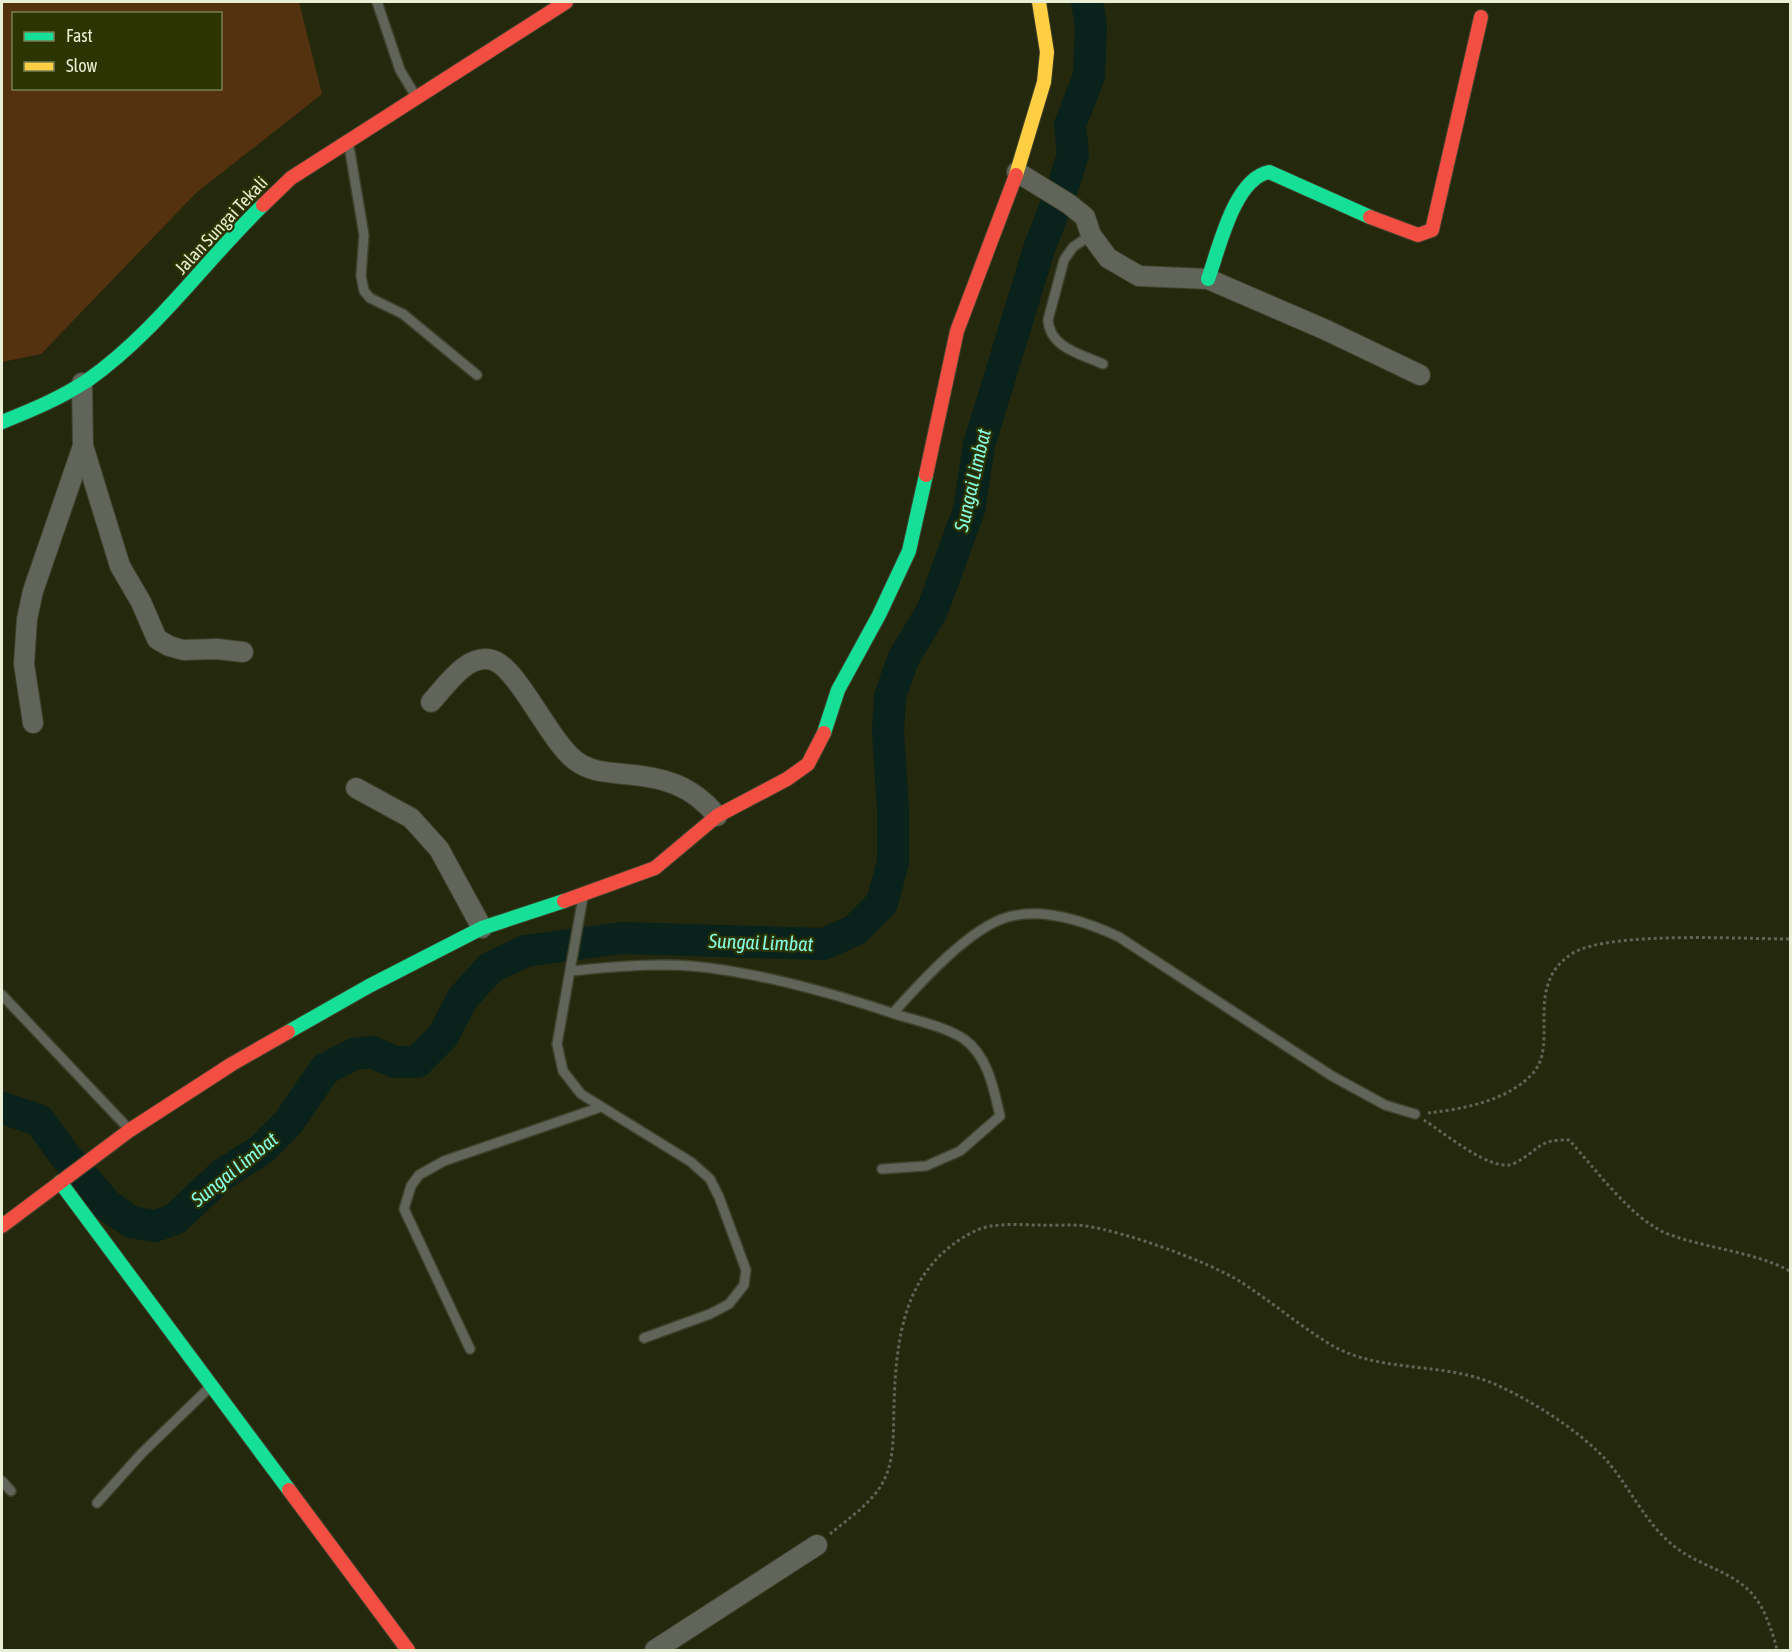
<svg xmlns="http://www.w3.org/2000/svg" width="1792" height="1652" viewBox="0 0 1792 1652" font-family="'Asap Condensed',sans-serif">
  <rect width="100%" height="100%" fill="#24280c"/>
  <path fill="#54320f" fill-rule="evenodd" d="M2,2h297l23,92 -126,99 -155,161 -39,8zM14,14h206v74h-206z"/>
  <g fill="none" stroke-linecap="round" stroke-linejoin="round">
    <path stroke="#09221b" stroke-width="32" d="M2,1108l37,12 26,36 41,48 25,18 24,4 20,-7 48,-45 38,-24 27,-27 37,-54 29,-15 18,-2 23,10h22l26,-26 19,-37 28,-31 35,-17 97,-13 202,6 31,-14 27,-27 11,-41v-53l-5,-77 2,-35 13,-38 29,-48 37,-101 10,-65 60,-196 25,-65 9,-30 -3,-29 19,-49 2,-51 -4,-23"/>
    <defs>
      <g id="lane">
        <path d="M377,2l23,68 15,25"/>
        <path d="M349,146l15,89 -3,41 3,15 6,7 33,16 74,61"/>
        <path d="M1091,235l-18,12 -9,13 -16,60c2,28 33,34 55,44"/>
        <path d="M583,897l-26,147 6,27 18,23 110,68 19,17 9,18 27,73 -2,15 -15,19 -19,10 -66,24"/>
        <path d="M572,971c37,-4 82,-8 119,-5 67,6 141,27 204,48 22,7 49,12 69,25 24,17 30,51 36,77l-40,35 -34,15 -44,3"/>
        <path d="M2,995l126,133"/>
        <path d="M893,1013c27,-30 76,-85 115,-96 37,-10 79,5 111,20l213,139 53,29 30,9"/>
        <path d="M470,1349l-66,-140 7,-23 8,-11 25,-14 157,-54"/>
        <path d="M2,1481l9,10"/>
        <path d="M97,1503l45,-50 68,-66"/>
      </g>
      <g id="street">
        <path d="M1017,172l52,32 16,13 6,18 17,23 31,18 69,3 118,51 94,45"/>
        <path d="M83,446l37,120 21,36 16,37 12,7 14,4 34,-1 26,3"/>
        <path d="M431,702c15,-16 36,-49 61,-42 25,6 57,81 84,101 15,11 31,11 48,13 39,3 68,11 93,42"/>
        <path d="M33,723l-9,-59 3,-45 6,-28 50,-145 -1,-63"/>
        <path d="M356,788l55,30 28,31 43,79"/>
        <path d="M655,1650l162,-105"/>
      </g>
      <g id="fast">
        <path d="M1208,279c11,-30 26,-100 61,-107l101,45"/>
        <path d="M2,422c30,-12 59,-24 86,-42 68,-48 116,-118 175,-175"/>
        <path d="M824,733l14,-43 41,-75 30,-64 17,-76"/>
        <path d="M288,1032l81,-46 113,-58 82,-27"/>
        <path d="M60,1182l229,308"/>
      </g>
      <path id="slow" d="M1016,175l28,-93 3,-30 -8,-50"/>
      <g id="jam">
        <path d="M263,205l28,-27 275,-176"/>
        <path d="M1370,217l48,18 14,-5 49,-213"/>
        <path d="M926,475l31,-144 59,-156"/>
        <path d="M564,901l91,-33 62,-52 70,-37 21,-15 16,-31"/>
        <path d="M2,1226l128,-96 102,-66 56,-32"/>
        <path d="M289,1490l119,160"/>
      </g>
    </defs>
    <use href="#lane" stroke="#3e412b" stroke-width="12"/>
    <use href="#street" stroke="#3e412b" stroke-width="22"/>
    <use href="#fast" stroke="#3e412b" stroke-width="16"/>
    <use href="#slow" stroke="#3e412b" stroke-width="16"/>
    <use href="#jam" stroke="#3e412b" stroke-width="16"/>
    <g stroke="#616456" stroke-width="3" stroke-dasharray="3 3" stroke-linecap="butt">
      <path d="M1428,1113c35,-4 80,-12 105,-40 27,-30 -11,-88 40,-120 36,-22 171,-14 217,-14"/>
      <path d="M1424,1120c19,12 70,55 91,43 25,-13 22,-24 54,-23 26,28 63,80 99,94 40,15 84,17 122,37"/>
      <path d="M830,1534c19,-16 45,-33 55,-56 10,-22 8,-48 9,-72 2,-69 10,-140 81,-175 18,-9 45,-6 65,-6 15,1 31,-1 46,1 40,6 121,35 155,56 31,20 60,45 92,64 50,28 114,15 166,40 35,16 82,46 108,75 21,24 36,57 60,79 34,33 80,27 100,79 4,10 8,21 10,31"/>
    </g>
    <use href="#lane" stroke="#616458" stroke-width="9"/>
    <use href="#street" stroke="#616458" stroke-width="20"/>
    <use href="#fast" stroke="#16e098" stroke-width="14"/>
    <use href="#slow" stroke="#ffcf43" stroke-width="14"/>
    <use href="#jam" stroke="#f24e42" stroke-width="14"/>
  </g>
  <g text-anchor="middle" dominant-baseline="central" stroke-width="4.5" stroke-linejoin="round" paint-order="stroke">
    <g font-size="18" fill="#e8efd4" stroke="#2c3400">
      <text transform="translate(221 225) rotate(-47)">Jalan Sungai Tekali</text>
    </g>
    <g font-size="20" font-style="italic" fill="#86fee6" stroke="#2c3400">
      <text transform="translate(972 480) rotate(-77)">Sungai Limbat</text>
      <text transform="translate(761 942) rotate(2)">Sungai Limbat</text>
      <text transform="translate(234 1169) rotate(-39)">Sungai Limbat</text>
    </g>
  </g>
  <rect width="1792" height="1652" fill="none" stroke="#e8efd4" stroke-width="6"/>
  <rect x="12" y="12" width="210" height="78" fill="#2c3400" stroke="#777f55" stroke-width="1.5"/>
  <rect x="24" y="32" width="30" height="9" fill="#16e098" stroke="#777f55" stroke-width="1.5"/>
  <text x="66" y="42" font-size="18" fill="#e8efd4">Fast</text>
  <rect x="24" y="62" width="30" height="9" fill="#ffcf43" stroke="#777f55" stroke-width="1.5"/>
  <text x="66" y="72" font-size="18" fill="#e8efd4">Slow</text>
</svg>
